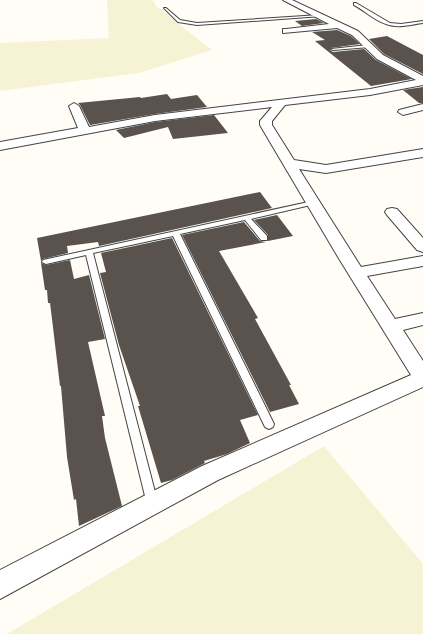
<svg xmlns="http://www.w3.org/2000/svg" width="423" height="634" viewBox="0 0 423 634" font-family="'Noto Serif',serif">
  <rect width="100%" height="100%" fill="#fffdf5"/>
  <g fill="#f6f3d4">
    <path d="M107,0h46l3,6 56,44 -73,23 -139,18v-48l109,-5z"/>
    <path d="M324,446l99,118v70h-416z"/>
  </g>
  <g fill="#5a524d">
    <path d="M316,19l8,4 -22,3 -7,-5z"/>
    <path d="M337,30l14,6 9,8 -29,4 -1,2 3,2 31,-3 12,11 36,19 -41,7 -56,-45 10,-1 -13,-8z"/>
    <path d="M387,36l36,19v19l-39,-20 -15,-15z"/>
    <path d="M423,87v16h-4l-16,-13z"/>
    <path d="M167,94l4,5 26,-4 10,12 -52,7 -65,11 -10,-20 -2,-2 62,-6 1,1z"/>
    <path d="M214,115l14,18 -55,6 -5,-12 -44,11 -8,-8 39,-8z"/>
    <path d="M260,192l12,16 -173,38 -1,-4 -31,4 1,7 -25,6 -2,2 -4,-23z"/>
    <path d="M277,215l16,21 -25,5v-6l-14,-15z"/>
    <path d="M244,222l16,19 6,1 -47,9 39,67 -3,1 36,66h-2l10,19 -29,8 -88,-177z"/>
    <path d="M172,238l86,177 -18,5 10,23 -23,11 -23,7 1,2 -33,17 -11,3 -23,-77h2l-21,-61 -19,-72 6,-1 -5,-19z"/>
    <path d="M70,260l4,19 15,-4 16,64 -17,3 17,74h-3l3,22 17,68 -43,20 -3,-27 -2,1 -7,-43 -6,-71h-1l-8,-67 -2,-16h-2l-1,-13h-2l-4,-27 5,2z"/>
  </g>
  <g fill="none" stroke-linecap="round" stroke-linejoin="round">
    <defs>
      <g id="service">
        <path d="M354,3h2l34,20 11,1 22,-3v2c-9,1 -19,4 -28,3 -16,-1 -28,-14 -41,-21z"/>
        <path d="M164,8h2l14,12 17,3 123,-8 2,1 -125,9 -19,-3z"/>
        <path d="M368,45l2,2 -37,3 -2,-1z"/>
        <path d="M313,201l4,2 -2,1 -64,15 16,17v4h-6l-16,-20 -65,14 94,190 -1,3 -4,2 -4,-2 -92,-191 -80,17 62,239 -2,4 -4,2 -4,-2 -59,-241 -40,9 -4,-2 1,-2z"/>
      </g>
      <g id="minor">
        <path d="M283,0h9l66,31 25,24 40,21v9l-53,10 -85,10 -13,16v4l22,35 32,5 97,-16v8l-97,16 -27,-4 62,98 62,-11v10l-56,10 28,43 28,-6v12l-20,5 20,31v26l-205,93 -218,119v-29l202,-104 209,-91 -73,-118 -78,-132v-4l12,-14 -117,14 -155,29v-8l78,-14 -9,-22 5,-3 5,3 10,21 66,-12 215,-26 46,-9 -39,-21 -25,-24 -15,-7 -54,5v-4h3l43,-5z"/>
        <path d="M423,104v6l-20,5 -5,-3 1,-2z"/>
        <path d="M392,208l5,1 26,29v14l-6,-2 -30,-35 -2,-3 2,-3z"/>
      </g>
    </defs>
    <use href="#service" stroke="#444" stroke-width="2"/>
    <use href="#minor" stroke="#444" stroke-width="2"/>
    <use href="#service" fill="#fff" fill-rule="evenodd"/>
    <use href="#minor" fill="#fff" fill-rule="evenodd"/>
  </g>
</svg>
